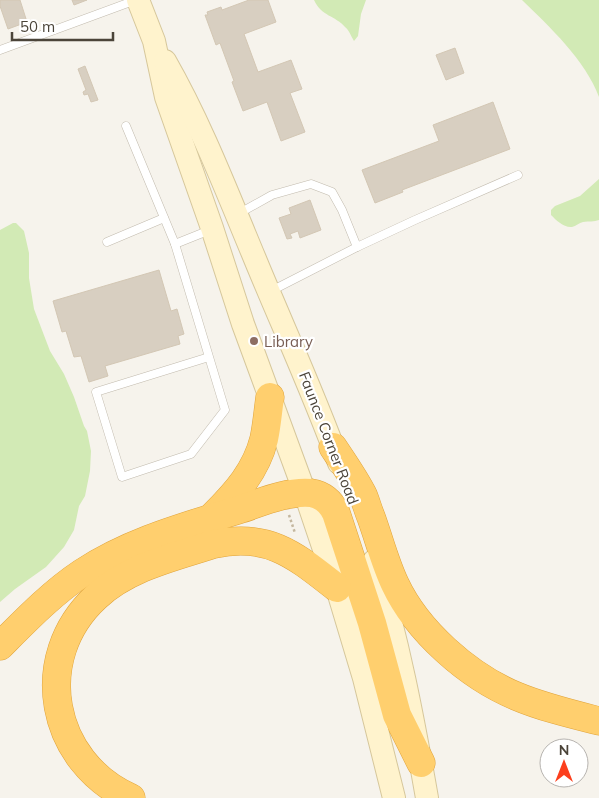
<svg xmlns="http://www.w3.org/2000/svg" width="599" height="798" viewBox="0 0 599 798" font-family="Mulish,sans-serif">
  <rect width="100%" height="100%" fill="#f6f3ec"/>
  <g fill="#d2eab5">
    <path d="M314,0h52l-5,14 -3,22 -4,5c-3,-5 -5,-11 -9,-14 -9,-11 -24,-11 -31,-27z"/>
    <path d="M522,0h77v97c-13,-36 -50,-71 -77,-97z"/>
    <path d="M599,179v41c-5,2 -10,1 -16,2 -4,1 -7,4 -11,5 -8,1 -16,-7 -21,-12v-5l4,-4 25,-10z"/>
    <path d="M13,223h3l8,8 5,22v25l5,31 16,42 14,23 10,23 10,29 3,5 4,20 -1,20 -5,25 -6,10 -5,24 -10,17 -18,20 -31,22 -15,13v-372z"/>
  </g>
  <g fill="#d8cfc1" stroke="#d3c7b4">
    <path d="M0,0h20l7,22 -19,7 -8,-23z"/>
    <path d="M72,0h15l-13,5z"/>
    <path d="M249,0h19l8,22 -32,12 14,38 33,-12 11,29 -12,4 15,39 -24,9 -14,-39 -24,9 -11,-29 2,-1 -14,-38 -4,2 -11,-30h3l-1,-3 14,-5 1,3z"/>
    <path d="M455,48l9,25 -18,7 -10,-25z"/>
    <path d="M85,66l13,34 -7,2 -3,-8 -4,1 -1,-3 3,-2 -8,-21z"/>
    <path d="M493,102l17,47 -108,41 1,2 -28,11 -13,-33 77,-29 -6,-16z"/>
    <path d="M310,200l11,30 -21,8 -2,-7 -8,3 2,4 -5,1 -8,-21 12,-4 -2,-6z"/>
    <path d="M159,270l12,41 6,-2 7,25 -6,2 2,8 -75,22 3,10 -19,6 -8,-26 -7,1 -8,-26 -4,1 -9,-31z"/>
  </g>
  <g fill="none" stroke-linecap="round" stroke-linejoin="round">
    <defs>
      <g id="lane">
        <path d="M0,50l136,-50"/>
        <path d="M126,126l49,118 50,166 -34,44 -69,23 -26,-85 113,-35"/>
        <path d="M238,214l34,-19 39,-11 21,8 10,18 15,37"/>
        <path d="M107,242l57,-24"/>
        <path d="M175,244l35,-14"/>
        <path d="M271,291l86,-44 58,-27 103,-45"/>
      </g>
      <g id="secondary">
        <path d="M138,0l16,41 12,56 46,131 31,96 62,169 32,95 27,90 30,120"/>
        <path d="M165,61c36,63 62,131 90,198 28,68 59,135 84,204"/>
        <path d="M374,561c24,78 39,157 53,237"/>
      </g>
      <g id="highway">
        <path d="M333,447c10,15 22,32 30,48 3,7 5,15 8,22 8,22 14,46 24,67 22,47 73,92 121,112 26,11 55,18 83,25"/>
        <path d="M213,516c23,-23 43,-45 51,-77 3,-14 4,-28 6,-42"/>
        <path d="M0,646c26,-26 52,-53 82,-73 48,-32 105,-47 159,-64 21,-7 46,-18 70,-16 12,2 20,9 25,20l36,110 25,92 24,48"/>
        <path d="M131,798c-81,-36 -101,-140 -35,-201 32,-30 78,-40 118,-53 55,-12 82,12 123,44"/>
      </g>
    </defs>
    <use href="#lane" stroke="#c2bbae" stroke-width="9"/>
    <use href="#secondary" stroke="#d6c79b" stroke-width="24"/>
    <use href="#highway" stroke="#e0a43c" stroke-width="29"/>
    <path stroke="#c4b79f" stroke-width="2.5" stroke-dasharray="2.5 2.5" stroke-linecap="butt" d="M289,515l6,18"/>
    <use href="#lane" stroke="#fff" stroke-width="8"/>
    <use href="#secondary" stroke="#fff3cd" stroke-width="22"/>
    <use href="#highway" stroke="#ffcf6e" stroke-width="28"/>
  </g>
  <circle fill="#8d6e63" stroke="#fff" stroke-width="2" cx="254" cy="341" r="5"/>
  <g text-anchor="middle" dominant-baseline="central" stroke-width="4.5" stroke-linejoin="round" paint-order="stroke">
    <g font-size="15" fill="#785e54" stroke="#fff" text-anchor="start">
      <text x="264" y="341">Library</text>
    </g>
    <g font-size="15" fill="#4b4439" stroke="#fff">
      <text transform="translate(329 438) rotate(69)">Faunce Corner Road</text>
    </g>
  </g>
  <g transform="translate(564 763)"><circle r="24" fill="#ffffff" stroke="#b7b4b0"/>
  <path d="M0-4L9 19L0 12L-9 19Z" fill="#fc3f1d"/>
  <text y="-8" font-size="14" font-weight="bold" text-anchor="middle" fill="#4b4439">N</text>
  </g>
  <path d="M12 32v8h101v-8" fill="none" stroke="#4b4439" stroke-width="2.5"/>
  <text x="20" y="32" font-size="15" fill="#4b4439" stroke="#ffffff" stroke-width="4" paint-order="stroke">50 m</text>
</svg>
